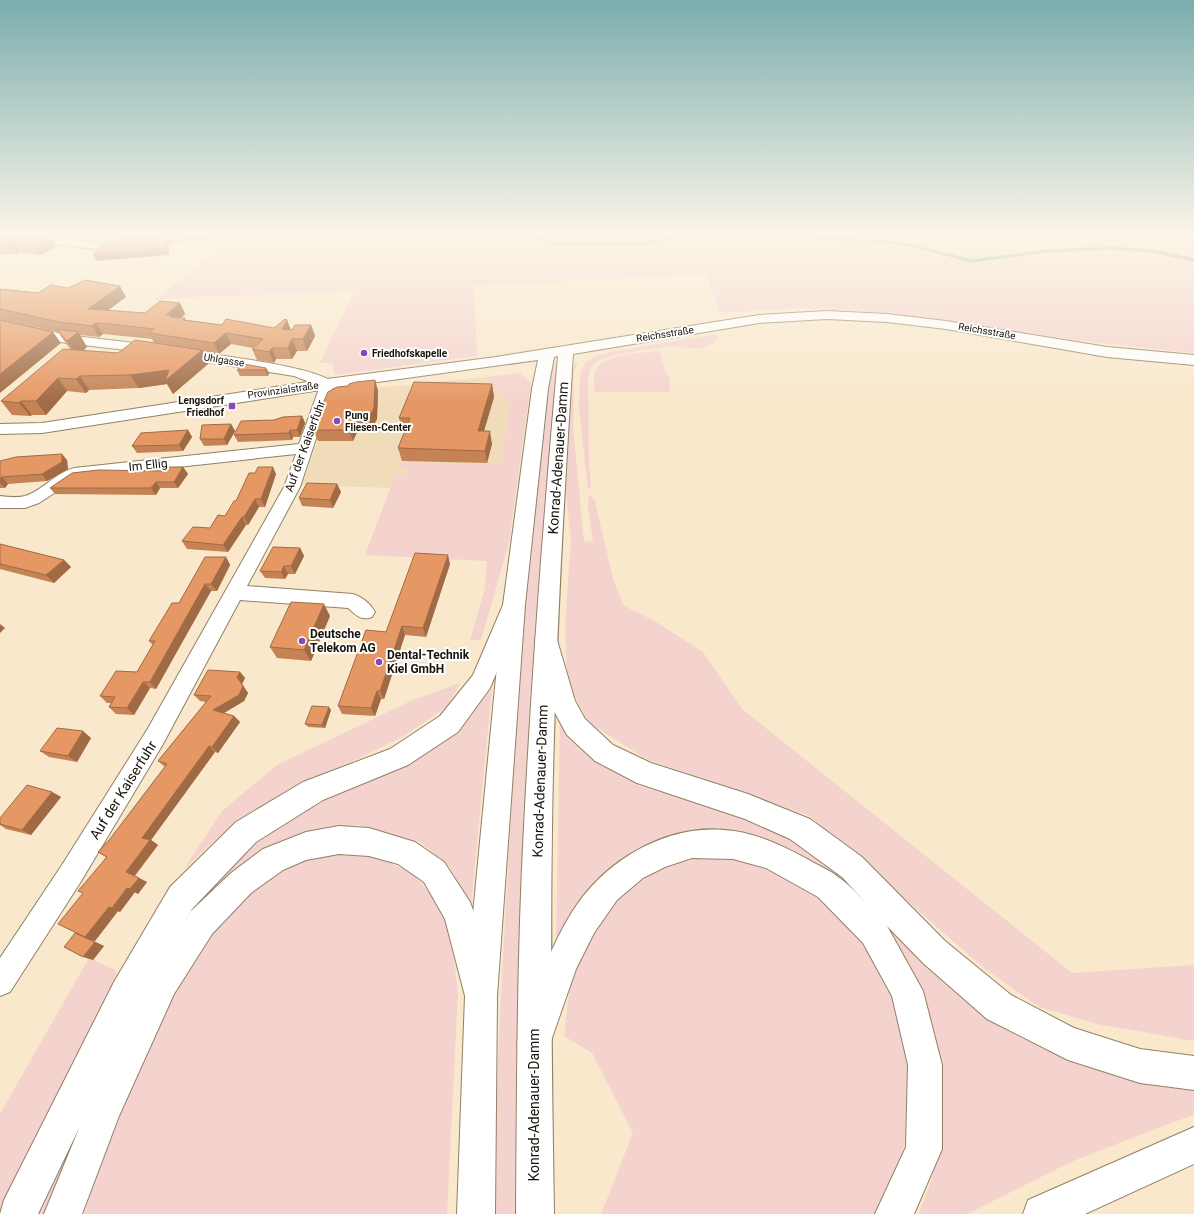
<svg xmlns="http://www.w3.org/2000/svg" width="1194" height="1214" viewBox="0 0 1194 1214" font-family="Roboto,sans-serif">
  <rect width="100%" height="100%" fill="#f9e8cb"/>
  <path fill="#f1dcb9" d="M486,377l24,28 -9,60 -100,-3 6,7 -3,8 -9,-1 -4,12 -89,-3 33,-93z"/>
  <g fill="#f4d3ce">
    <path d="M88,234h1106v119l-114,-12 -148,-23 -55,-6 -81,-4 -76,5 -14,-39 -31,1 -201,11 3,70 -142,19 -3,-12h-12l34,-72 -198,8 82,-64 -52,-1 -26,8 -81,-3z"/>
    <path d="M717,334l1,3c-9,16 -27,10 -42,10 -15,0 -71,7 -81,16 -5,4 -6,11 -7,17l1,84 2,23 -3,2 -9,-82 1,-27 1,-9 4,-8 7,-5 18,-6z"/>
    <path d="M660,351l6,23 3,1 1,17h-75c-1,-7 -2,-15 1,-22 9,-17 47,-17 64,-19z"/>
    <path d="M576,362l1,2 -3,8 -1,56 11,113 9,1 -5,-34 1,-14 6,7 18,78 11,27 29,14 50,32 39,57 330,264 122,-8v76l-97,-17 -58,-17 -54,-38 -175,-153 -164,-57 -57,-36 -22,-42 -2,-56 6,-86 -5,-46 6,-121z"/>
    <path d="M558,365l-20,239 -7,120 -14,490h-21l-1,-66 5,-137 16,-287 15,-188 18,-170z"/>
    <path d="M520,373l11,10 -22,160 -28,97h-11l15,-52 2,-27 -122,-6 30,-79h9l3,-7 -8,-1 2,-6 100,2 9,-59 -24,-28z"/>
    <path d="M460,683l-12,23 -44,30 -135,67 -50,33 -35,33 38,-58 55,-46 136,-65z"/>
    <path d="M492,688l-21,217 -21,-38 -30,-25 -63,-17 -78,17 -44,34 -184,338h-20l137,-278 66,-76 67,-48 115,-54 47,-34z"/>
    <path d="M560,718l22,32 57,36 104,31 58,26 26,18 82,79 239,143 46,8v24l-37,13 -86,34 -104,52h-48l13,-35 8,-34 -2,-87 -5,-28 -9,-30 -72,-106 -164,-58 -132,107z"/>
    <path d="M351,852l26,5 35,16 28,31 11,32 7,56 -11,222h-363l22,-71 30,-76 54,-106 44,-58 51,-36 37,-13z"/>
    <path d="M708,857l26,1 30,8 48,25 53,52 23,40 20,65 2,72 -11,45 -23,49h-275l32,-81 -41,-80 -28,-17c2,-17 3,-34 7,-51 18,-71 65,-117 137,-128z"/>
    <path d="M89,958l26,12 2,7 -117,235v-98z"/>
  </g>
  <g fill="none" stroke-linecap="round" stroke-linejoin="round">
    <g stroke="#75a256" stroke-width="3">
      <path d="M402,234h11"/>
      <path d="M532,234l20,10h87l55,-10"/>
      <path d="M758,234l130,8 27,4 56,15 75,-10 64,-3 43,3 41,9"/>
      <path d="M162,243l72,-9"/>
      <path d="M101,245l15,-2"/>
      <path d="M80,248h16"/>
    </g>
    <defs>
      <g id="minor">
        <path d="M0,234h21l76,9 5,3 -5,3 -97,-11z"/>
        <path d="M0,320l66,15 86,10 6,4 -6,4 -86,-10 -66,-15z"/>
        <path d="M180,350c26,4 141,16 154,34l-34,103 -53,99 106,8c9,3 17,9 22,18l-3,5c-11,4 -16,-2 -24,-9l-108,-8 -77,144 -83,139 -70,109 -10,4v-38l62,-93 85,-135 137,-243 12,-33 -219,24 -38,25 -14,5h-25v-12c8,1 17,2 25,0 17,-5 30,-23 49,-28l225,-24 21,-58 -26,-10 -119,-19 -2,-3z"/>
      </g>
      <path id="major" d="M827,311l60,3 59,7 161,26 87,8v10l-87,-8 -161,-28 -59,-7 -60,-3 -68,4 -186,31c-10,158 -19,317 -21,475 -2,128 0,257 2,385h-38c1,-129 1,-259 8,-388 8,-157 20,-313 34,-470l-4,1 -6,32 -23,216 -28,391 -2,218h-38l8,-218 38,-391 29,-216 6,-29 -211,29 -285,44 -42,1v-10l42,-1 285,-44 169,-22 263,-42z"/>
      <g id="highway">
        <path d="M514,596l8,3 3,6 -35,83 -32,44 -50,33 -85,35 -67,42 -64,67 -8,13 6,-10 41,-39 32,-24 43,-17 33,-6 30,2 46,14 29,20 26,40 4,11 23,83 -5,11 -11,5 -11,-5 -5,-11 -20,-77 -21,-37 -26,-18 -29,-8 -30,-2 -33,6 -23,10 -32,23 -39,41 -38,60 -55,122 -37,98h-38l36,-88 -42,88h-38l4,-14 110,-218 56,-95 66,-65 67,-40 87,-33 50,-33 33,-41 30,-70 3,-6z"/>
        <path d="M546,631l8,2 3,7 18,61 10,18 28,26 38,18 97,31 62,25 52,38 83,84 66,54 63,33 66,21 54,7v34l-54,-7 -72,-23 -81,-41 -64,-56 -36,-37 36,65 19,74v84l-28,65h-39l31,-67 2,-82 -16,-69 -29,-53 -45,-46 -52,-29 -33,-9 -41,-1 -27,9 -22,11 -26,22 -23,33 -18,36 -30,86 -12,5 -12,-5 -5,-12c16,-44 30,-91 55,-131 33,-53 98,-91 162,-81 27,4 51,16 75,29 10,6 21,10 29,17 11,7 20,18 29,27l-25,-27 -52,-38 -45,-20 -108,-36 -42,-22 -28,-26 -13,-24 -3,-8 -16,-63 3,-7z"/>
        <path d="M1194,1127v37l-109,50h-62l5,-14z"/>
      </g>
    </defs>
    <use href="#minor" stroke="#908066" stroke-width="2"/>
    <use href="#major" stroke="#908066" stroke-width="2"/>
    <use href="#highway" stroke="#908066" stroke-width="2"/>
    <use href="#minor" fill="#fff" fill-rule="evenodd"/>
    <use href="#major" fill="#fff" fill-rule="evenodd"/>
    <use href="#highway" fill="#fff" fill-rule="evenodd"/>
  </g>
  <g fill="#c58355" fill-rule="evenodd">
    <path d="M0,234h79l-8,4 -20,-2 6,10 -16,9 -21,-3 -4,2h-16z"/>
    <path d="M68,288l58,9 -18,13 37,3 35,-10 5,11 -4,4h4l1,2 36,5 52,3 13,-8 4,10 20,-5 4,11 -8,15h-10l-5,8h-16l-2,4 -17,-3 -5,-11 1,-1 -22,-4 -12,10 -17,-2 6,12 -35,30 -6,-10 -28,4 -50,2 -3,3 -19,-2 -21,24h-14l-2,1 -18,-1 -11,-14 70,-51 -4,-5 -9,-13 -58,-13v-30l38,4zM103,334l49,5 2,4 -36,10 -35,-2 4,-4 -7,-12 19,2z"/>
    <path d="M266,368l3,5 -1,3h-28l-3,-6z"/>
    <path d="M375,380l3,11 -1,28 -5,9h-13l-6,13h-35l-5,-11 35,-44z"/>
    <path d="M492,384l2,13 -10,34 8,13 -5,19 -85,-2 -4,-13 7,-17 -3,-1 -3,-12z"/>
    <path d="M302,416l3,7 -5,14h-7l-1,3 -54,2 -4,-7 40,-15z"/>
    <path d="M231,424l4,7 -8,14 -23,1 -4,-7z"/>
    <path d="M188,430l4,7 -9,14 -46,2 -5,-7z"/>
    <path d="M67,460l1,9 -21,12 -39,3 -3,4h-5v-27z"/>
    <path d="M183,467l5,7 -10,14h-18l-4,7 -101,-1 -5,-6z"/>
    <path d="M276,474l-11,33h-6l-11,18h-2l-18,27 -41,-3 -5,-8 28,-13 15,-12 11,-15z"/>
    <path d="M337,484l4,8 -8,16 -31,-2 -3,-8z"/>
    <path d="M0,544l64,16 7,7 -17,16 -54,-14z"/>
    <path d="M300,548l4,8 -9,18h-7l-3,5 -20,-1 -5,-7z"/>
    <path d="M226,557l4,8 -13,26h-6l-55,98 -6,-1 -16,27 -18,-1 -7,-7 2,-4h-4l-7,-7 37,-24 16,-27 -4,-4 30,-38z"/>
    <path d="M450,564l-24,73 -21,-2 -21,64h-3l-6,17 -33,-2 -4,-8 48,-74z"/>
    <path d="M330,616l-19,45 -34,-3 -7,-11z"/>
    <path d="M240,672l5,6 -3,6 6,9 -4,8 -20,12 10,3 6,6 -22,31 -3,-1 -64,88 7,5 -23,31 12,6 -9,12 -3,-2 -15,20 -2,-1 -23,30 -6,-2 15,7 -11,14 -18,-27 8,-40 23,-36 -8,-5 12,-13 55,-72 -7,-6 48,-59 -6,-1 -6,-6z"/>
    <path d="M331,710l-6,18 -17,-1 -3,-3z"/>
    <path d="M91,738l-14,24 -28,-5 -9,-6z"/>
    <path d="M52,792l9,5 -30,38 -25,-6 -6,-4v-7z"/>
  </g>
  <g fill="#a06a45">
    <path d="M69,234h10l-8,4z"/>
    <path d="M51,236l6,10 -16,9 -6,-10z"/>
    <path d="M166,239l3,7v9l-72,6 -4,-7z"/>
    <path d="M13,242l7,10 -4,2 -7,-10z"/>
    <path d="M120,286l6,11 -31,23 -7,-11z"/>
    <path d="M180,303l5,11 -9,8 -10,-7z"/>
    <path d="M287,320l4,11 -9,-2z"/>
    <path d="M96,323l7,11 -4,3 -7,-11z"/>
    <path d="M311,325l4,11 -8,15 -4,-12z"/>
    <path d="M53,332l8,11 -61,50v-19z"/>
    <path d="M78,332l9,15 -10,9 -10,-15z"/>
    <path d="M226,333l5,11 -12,10 -5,-11z"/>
    <path d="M292,339l5,12 -5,8 -4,-11z"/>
    <path d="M272,348l4,11 -2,4 -5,-11z"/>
    <path d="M202,350l6,14 -35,30 -6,-10 -28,4 -9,-13z"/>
    <path d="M266,368l3,5 -1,3 -3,-6z"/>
    <path d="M80,376l9,14 -3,3 -10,-14z"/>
    <path d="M58,378l9,13 -21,24 -10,-14z"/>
    <path d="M375,380l3,11 -1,28 -5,9 -3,-10z"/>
    <path d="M492,384l2,13 -14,47 -2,-13z"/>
    <path d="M21,401l11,14 -2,1 -11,-13z"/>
    <path d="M302,416l3,7 -5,14 -3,-7z"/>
    <path d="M355,417l4,11 -6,13 -4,-11z"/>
    <path d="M231,424l4,7 -8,14 -3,-6z"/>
    <path d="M188,430l4,7 -9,14 -4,-6z"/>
    <path d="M290,430l3,7 -1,3 -3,-7z"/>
    <path d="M490,431l2,13 -5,19 -2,-12z"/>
    <path d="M62,454l5,6 1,9 -21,12 -5,-7z"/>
    <path d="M183,467l5,7 -10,14 -4,-6z"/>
    <path d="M273,467l3,7 -11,33 -4,-8z"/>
    <path d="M2,477l6,7 -3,4 -5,-5v-3z"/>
    <path d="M156,482l4,6 -4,7 -5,-7z"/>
    <path d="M337,484l4,8 -8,16 -3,-8z"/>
    <path d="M255,499l4,8 -11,18 -4,-8z"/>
    <path d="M242,517l4,8 -18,27 -5,-7z"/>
    <path d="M300,548l4,8 -9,18 -4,-8z"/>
    <path d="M448,555l2,9 -24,73 -3,-9z"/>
    <path d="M226,557l4,8 -13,26 -6,-7z"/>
    <path d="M64,560l7,7 -17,16 -8,-8z"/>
    <path d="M284,566l4,8 -3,5 -4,-7z"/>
    <path d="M205,584l6,7 -55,98 -6,-7z"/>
    <path d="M324,604l6,12 -19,45 -7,-11z"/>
    <path d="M0,624l5,4 -5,5z"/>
    <path d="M402,626l3,9 -21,64 -4,-8z"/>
    <path d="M240,672l5,6 -3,6 6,9 -4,8 -25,15 -6,-6 24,-33z"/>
    <path d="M143,682l7,6 -16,27 -7,-7z"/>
    <path d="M377,691l4,8 -6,17 -4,-8z"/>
    <path d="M329,707l2,3 -6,18 -3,-3z"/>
    <path d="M234,716l6,6 -22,31 -6,-6z"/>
    <path d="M83,731l8,7 -14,24 -9,-6z"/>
    <path d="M209,746l6,6 -64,88 7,5 -24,31 -8,-4 16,-34z"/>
    <path d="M52,792l9,5 -30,38 -9,-5z"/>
    <path d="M139,878l8,4 -9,12 -8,-5z"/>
    <path d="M127,888l8,4 -15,20 -2,-1 -23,30 -6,-2 15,7 -11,14 -10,-3 -8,-24z"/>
  </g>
  <g fill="#e59863" stroke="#a06a45">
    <path d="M0,234h38l13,2 -16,9 -22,-3 -4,2h-9z"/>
    <path d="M117,238l49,1v9l-73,6z"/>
    <path d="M85,280l35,6 -32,23 57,4 15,-12 20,2 -14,12h6l-2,2 15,1 -2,2 39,5 4,-6 48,9 11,-9 2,1 -5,9 10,1 3,-5h16l-8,14h-11l-4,9h-16l-3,4 -17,-3 11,-10 -37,-6 -12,10 -65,-10 5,-4 -53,-6h-5l-4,3 -33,-4 -59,-13v-20l38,4 13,-8 17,3z"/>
    <path d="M0,320l53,12 -53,42z"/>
    <path d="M57,329l21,3 -11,9z"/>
    <path d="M135,340l67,10 -37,31 4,-11 -39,5 -50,1 -4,3 -18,-1 -22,23h-15l-2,2 -18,-2 62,-52 55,4z"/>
    <path d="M244,364l22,4 -1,2h-28z"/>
    <path d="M375,380l-1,28 -5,10 -14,-1 -6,13h-36l6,-18 9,-20 9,-5 11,-1 1,-2 7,-2z"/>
    <path d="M414,382l78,2 -14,47h12l-5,20 -87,-3 12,-30h-11z"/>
    <path d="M302,416l-5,14h-7l-1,3 -55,2 7,-14 33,-1 9,-3z"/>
    <path d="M231,424l-7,15h-24l2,-14z"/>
    <path d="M188,430l-9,15 -47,1 9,-13z"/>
    <path d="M62,454v8l-20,12 -40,3 -2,3v-19l16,-4z"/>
    <path d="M166,467h17l-9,15h-18l-5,6h-101l22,-15 26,-3 65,1z"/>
    <path d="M258,467h15l-12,32h-6l-11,18h-2l-19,28 -41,-4 11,-14 17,1 8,-13 7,1 9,-15h2l13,-28h6z"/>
    <path d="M307,483l30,1 -7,16 -31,-2z"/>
    <path d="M0,544l64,16 -18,15 -46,-11z"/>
    <path d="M273,547l27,1 -9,18h-7l-3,6 -21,-1z"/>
    <path d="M415,553l33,2 -25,73 -21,-2 -22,65h-3l-6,17 -33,-2 28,-76 20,2z"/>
    <path d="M205,557h21l-15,27h-6l-55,98h-7l-16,26 -18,-1 6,-10 -15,-1 16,-25 21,1 18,-31h-6l23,-38h7z"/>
    <path d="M291,602l33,2 -20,46 -34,-3z"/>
    <path d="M208,670l32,2 -3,5 6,9 -4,9 -26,15 21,6 -22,31 -3,-1 -67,92 8,2 -24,32 13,6 -9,11 -3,-1 -15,20 -3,-1 -24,30 -27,-13 25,-31 -5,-2 29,-34 -9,-5 12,-13 57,-75 -9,-3 53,-65 -17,-1z"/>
    <path d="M312,706l17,1 -7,18 -17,-1z"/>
    <path d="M57,728l26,3 -15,25 -28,-5z"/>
    <path d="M27,785l25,7 -30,38 -22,-6v-6z"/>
    <path d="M75,933l20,9 -12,15 -19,-10z"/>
  </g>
  <linearGradient id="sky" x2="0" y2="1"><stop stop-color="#7aadae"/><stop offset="0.58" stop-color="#fcf5e8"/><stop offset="1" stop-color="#fcf5e8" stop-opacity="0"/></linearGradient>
  <rect width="1194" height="404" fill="url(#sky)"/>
  <g fill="#8846ba" stroke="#fff" stroke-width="1.5">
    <circle cx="364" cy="353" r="4"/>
    <rect x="228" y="402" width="8" height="8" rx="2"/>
    <circle cx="337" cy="421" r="4"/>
    <circle cx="302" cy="641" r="4"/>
    <circle cx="379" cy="662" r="4"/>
  </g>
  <g text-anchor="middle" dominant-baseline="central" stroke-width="4" stroke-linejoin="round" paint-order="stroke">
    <g font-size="10" fill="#181309" stroke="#fff">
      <text transform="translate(987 331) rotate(10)">Reichsstraße</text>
      <text transform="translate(665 334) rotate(-9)">Reichsstraße</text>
      <text transform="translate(224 360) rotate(9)">Uhlgasse</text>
      <text transform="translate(283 390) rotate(-8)">Provinzialstraße</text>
    </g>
    <g font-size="10" font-weight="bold" fill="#181309" stroke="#fff" text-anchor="start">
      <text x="372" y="353">Friedhofskapelle</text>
      <text x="224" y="400" text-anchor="end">Lengsdorf<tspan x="224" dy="12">Friedhof</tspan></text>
      <text x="345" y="415">Pung<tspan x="345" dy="12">Fliesen-Center</tspan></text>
    </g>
    <g font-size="12" fill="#181309" stroke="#fff">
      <text transform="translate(305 446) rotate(-70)">Auf der Kaiserfuhr</text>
      <text transform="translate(148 465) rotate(-6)">Im Ellig</text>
    </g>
    <g font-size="12" font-weight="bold" fill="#181309" stroke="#fff" text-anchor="start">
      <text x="310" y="634">Deutsche<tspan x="310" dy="14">Telekom AG</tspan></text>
      <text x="387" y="655">Dental-Technik<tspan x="387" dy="14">Kiel GmbH</tspan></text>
    </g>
    <g font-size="14" fill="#181309" stroke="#fff">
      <text transform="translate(558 458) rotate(-86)">Konrad-Adenauer-Damm</text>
      <text transform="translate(540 781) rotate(-88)">Konrad-Adenauer-Damm</text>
      <text transform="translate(123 790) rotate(-58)">Auf der Kaiserfuhr</text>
      <text transform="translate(534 1105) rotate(-90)">Konrad-Adenauer-Damm</text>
    </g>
  </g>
</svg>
